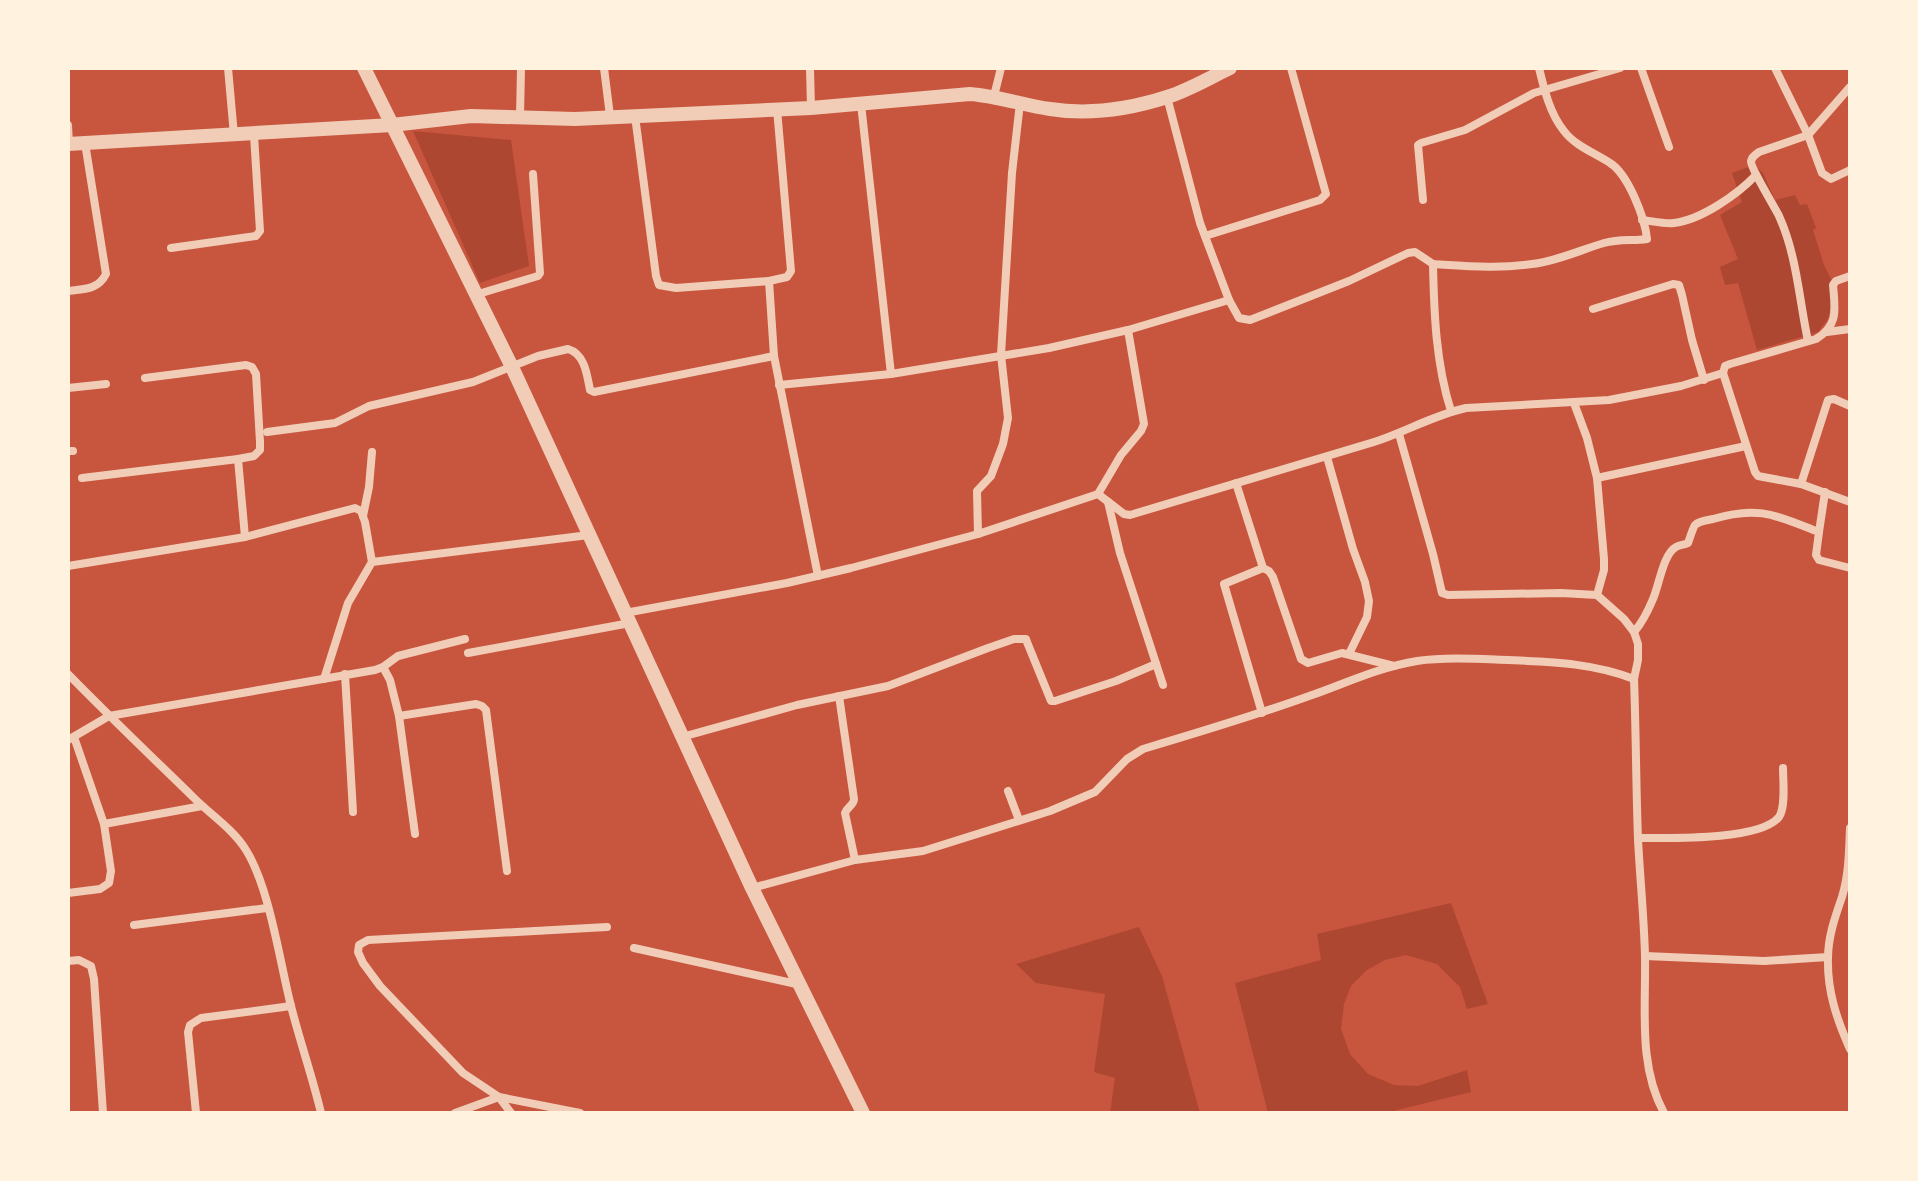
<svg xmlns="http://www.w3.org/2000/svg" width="1918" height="1181" viewBox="0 0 1918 1181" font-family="'Noto Sans',sans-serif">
  <rect width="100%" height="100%" fill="#c8553d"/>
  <g fill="#ae4732">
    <path d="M413,131l98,9 18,126 -49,17z"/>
    <path d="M1754,165l9,8 12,27 20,-5 5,10 7,-1 9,24 -3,2 11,35 7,14v28l-3,12 -10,13 -61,18 -19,-67 -13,2 -5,-18 18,-8 -18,-44 22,-13 -10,-29z"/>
    <path d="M1451,903l37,101 -21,5 -7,-22 -23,-23 -31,-9 -21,5 -18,10 -16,16 -7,18 -3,25 9,25 18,20 26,11 24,1 49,-16 4,22 -86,21h-117l-33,-130 86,-23 -4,-26z"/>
    <path d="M1139,927l23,49 38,137h-90l5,-35 -21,-6 11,-78 -69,-11 -20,-19z"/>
  </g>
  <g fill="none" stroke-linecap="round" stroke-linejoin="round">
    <g stroke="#f1ccb7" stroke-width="8">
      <path d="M228,68l6,67"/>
      <path d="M604,68l6,48"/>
      <path d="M810,68l1,40"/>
      <path d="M1641,68l28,79"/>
      <path d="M1775,68l33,67 14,38 9,6 19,-9"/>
      <path d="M994,96l7,-28"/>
      <path d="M635,116l21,160 3,9 17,3 93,-7 5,75 44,220"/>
      <path d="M520,117l1,-49"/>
      <path d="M68,125l1,19"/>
      <path d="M1423,200l-5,-55 3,-2 44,-13 69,-37 86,-25"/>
      <path d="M1642,220c10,1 22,4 32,3 27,-3 64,-29 82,-48"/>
      <path d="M1205,236l115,-36 6,-6 -35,-126"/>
      <path d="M171,248l85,-12 4,-5 -6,-96"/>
      <path d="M1433,264c33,2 66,5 99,0 26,-3 48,-14 72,-21 15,-4 29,-2 43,-4 -2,-21 -19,-65 -37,-76 -15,-10 -35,-17 -46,-32 -14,-17 -20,-42 -25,-63"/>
      <path d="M769,281l18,-4 4,-6 -14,-162"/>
      <path d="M68,291c16,-2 30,-1 38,-17l-21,-131"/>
      <path d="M475,295l63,-19 2,-3 -7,-99"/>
      <path d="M1229,300l10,18 11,2 99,-39 59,-28 7,-1 18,12c1,50 3,100 18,147"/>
      <path d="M1593,309l80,-25 6,1 3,10 10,45 12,40"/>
      <path d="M1827,332l23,-3"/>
      <path d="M1808,341c-9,-42 -11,-85 -29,-125 -5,-10 -29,-49 -28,-55 1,-5 4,-6 8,-9l49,-17 42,-48"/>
      <path d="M1723,373l32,99 3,4 43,8 49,18"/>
      <path d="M891,374l158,-26 79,-18 101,-30 -29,-77 -33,-126"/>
      <path d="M145,378l101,-13 6,2 4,7 4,68v8l-6,6 -16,3 7,78"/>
      <path d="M779,385l112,-11 -30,-270"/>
      <path d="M68,388l38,-4"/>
      <path d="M1574,403l13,35 10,40 7,81v11l-7,25"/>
      <path d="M267,432l68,-9 34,-17 104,-24 65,-26 30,-7c17,5 19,26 22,41l4,2 180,-36"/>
      <path d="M1399,434l34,120 9,39 6,2 113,-2 36,2 27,24 10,13 4,12v16l-4,19c2,53 2,107 4,160 2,39 6,78 7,117 1,53 -7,109 19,157"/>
      <path d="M68,451h5"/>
      <path d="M1327,457l26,92 12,33 4,19 -2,16 -18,37"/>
      <path d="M82,478l156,-19"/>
      <path d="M1597,478l149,-32"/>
      <path d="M1236,483l27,85 6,3 4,6 28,82 7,4 34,-10 52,13"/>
      <path d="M1801,484l27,-84 6,-1 16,7"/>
      <path d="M1098,494l23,-39 20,-24 3,-7 -16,-94"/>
      <path d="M1108,502l12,51 43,132"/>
      <path d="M363,516l6,-29 3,-35"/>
      <path d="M1819,532l6,-40"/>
      <path d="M978,534l-1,-43 14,-15 12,-32 5,-26 -7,-63 11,-182 8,-70"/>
      <path d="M68,566l177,-29 110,-29 6,3 4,11 7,40"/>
      <path d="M625,613l162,-30 64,-15 127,-34 120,-40 26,20 6,1 244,-73c31,-10 60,-27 92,-34l143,-8 72,-14 42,-13 2,-7 5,-2 86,-25c23,-14 19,-30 17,-54l3,-4 14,-5"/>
      <path d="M1634,632c9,-10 14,-21 19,-33 6,-13 10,-45 23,-52 3,-2 8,-2 12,-4 2,-5 4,-13 7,-18 4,-4 13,-5 18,-6 46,-14 64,-3 106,13l-3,23 3,5 31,8"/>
      <path d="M468,653l162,-30"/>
      <path d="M383,667l15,-11 67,-17"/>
      <path d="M68,674c41,42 84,83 126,124 17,17 39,31 52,52 23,37 33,107 44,152 9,37 22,73 31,111"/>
      <path d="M345,674l8,138"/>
      <path d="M324,679l24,-76 24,-41 217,-27"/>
      <path d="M839,696l15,103c0,6 -7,8 -9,14l10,47"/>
      <path d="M1262,713l-38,-129 39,-16"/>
      <path d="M399,716l77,-12 6,2 4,4 21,161"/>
      <path d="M74,737l30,87 98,-18"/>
      <path d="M682,737l115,-32 91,-19 100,-38 26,-9h12l1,3 24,59h4l61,-20 40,-17"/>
      <path d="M68,740l41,-24 266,-46 8,-3 7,13 9,36 16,118"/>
      <path d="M1008,791l11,29"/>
      <path d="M1850,828c-1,23 -1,46 -8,69 -7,20 -14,40 -14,61 -1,33 9,62 22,91"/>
      <path d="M1638,838c30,0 122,3 141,-21 7,-10 4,-37 4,-49"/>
      <path d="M752,888l103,-28 68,-9 127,-40 45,-19 32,-33 16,-10c57,-17 114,-34 169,-54 34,-12 68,-28 105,-34 29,-4 61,-2 91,-1 45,2 84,3 126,19"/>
      <path d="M68,893l32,-4 9,-6 2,-12 -7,-47"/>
      <path d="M134,925l133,-17"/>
      <path d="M634,948l167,37"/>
      <path d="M1645,956l119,5 64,-4"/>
      <path d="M68,961l11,-1 12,6 3,13 9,134"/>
      <path d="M196,1113l-8,-81 2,-7 11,-7 90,-12"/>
      <path d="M455,1113l44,-16 81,16"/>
      <path d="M511,1113l-12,-16 -36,-24 -83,-87 -17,-23 -5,-11 1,-7 9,-5 239,-13"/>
    </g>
    <g stroke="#f1ccb7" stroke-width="14">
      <path d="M364,68l148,299 240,521 111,225"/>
      <path d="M68,144l324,-19 79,-9 104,3 236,-11 159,-14c27,2 53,11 80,15 39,6 80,0 117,-12 22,-7 42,-19 63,-29"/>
    </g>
  </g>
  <rect width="1918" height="1181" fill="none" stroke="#fff3e0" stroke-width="140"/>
</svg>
